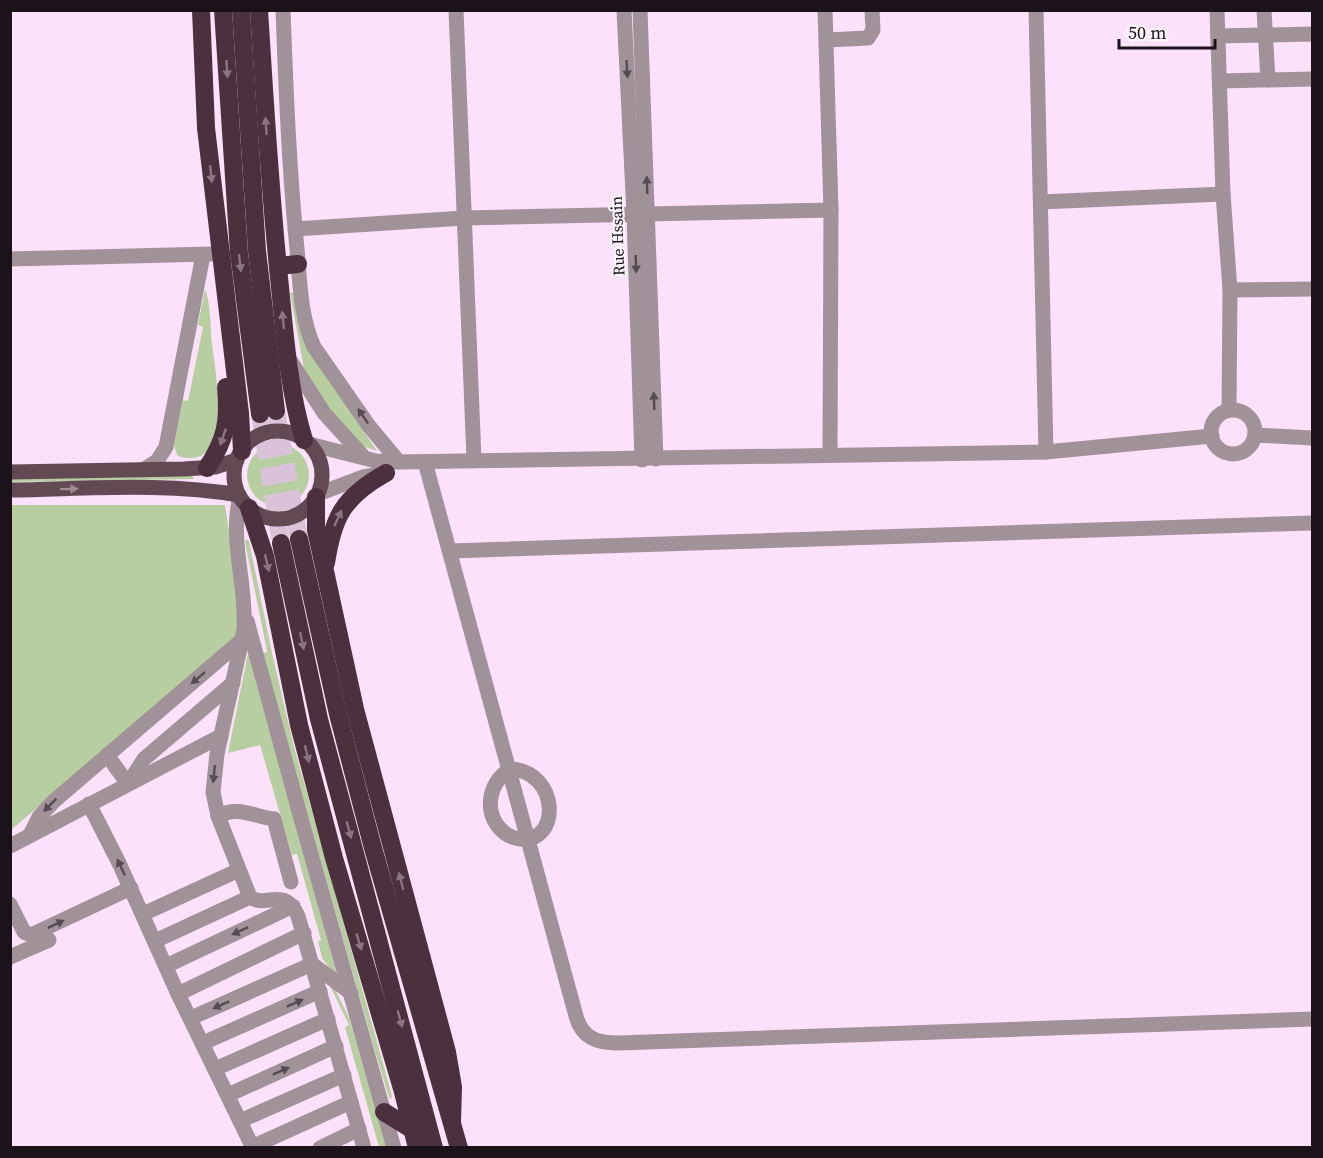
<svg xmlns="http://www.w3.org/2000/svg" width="1323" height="1158" viewBox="0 0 1323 1158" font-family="'Source Serif 4',serif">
  <rect width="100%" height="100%" fill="#fce1fa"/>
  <g fill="#b7cea1">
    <path d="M205,289c6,15 5,38 7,55 3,24 20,116 -22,114 -5,0 -8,0 -13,-3l-3,-10 9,-45 5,1 15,-74 -5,-2z"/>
    <path d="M295,292l31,83 51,76 -20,-7 -42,-49 -11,-26 -14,-76z"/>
    <circle cx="278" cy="475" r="31"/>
    <path d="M192,476l2,2 -2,1 -181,3 -1,-3z"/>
    <path d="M11,505h214l19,125 -233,200z"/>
    <path d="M247,539l2,2 23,112 22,94 87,309 11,40 -1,3 -2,-2 -12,-39 -88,-308 -26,-98 3,1 1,-2 -22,-109z"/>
    <path d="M248,653l89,321h-3l-12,-16 -4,-17 3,-1 -24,-86 -5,1 -32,-110 -32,8z"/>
    <path d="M333,985l16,33 38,129h-8l-34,-120 4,-2 -19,-39z"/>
  </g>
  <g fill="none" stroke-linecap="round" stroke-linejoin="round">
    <g stroke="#dac2d8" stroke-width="18" stroke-dasharray="18 9" stroke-linecap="butt">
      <path d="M276,411l23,128"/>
      <path d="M260,414l21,129"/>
    </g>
    <g stroke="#a19198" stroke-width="15">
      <path d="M283,10c3,80 6,159 14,239 3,32 3,68 17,98l55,79 30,36"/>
      <path d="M456,10l18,450"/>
      <path d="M624,10l10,205 8,245"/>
      <path d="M640,10l16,449"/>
      <path d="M825,10l6,200 -1,245"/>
      <path d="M1036,10l10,442"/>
      <path d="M1217,10l6,184 7,96 -1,120"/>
      <path d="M1264,10l4,70"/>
      <path d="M1218,36l94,-2"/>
      <path d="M827,40l41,-2 5,-8 -1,-20"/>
      <path d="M1220,81l92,-2"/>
      <path d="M1041,202l182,-8"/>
      <path d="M295,229l169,-11 367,-8"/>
      <path d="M10,259l201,-5"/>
      <path d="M1230,290l82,-1"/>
      <path d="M290,360l34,53 38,42"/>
      <circle cx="1233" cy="432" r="22"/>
      <path d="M1255,435l57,3"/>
      <path d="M309,444l67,17 23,1 647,-10 166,-16"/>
      <path d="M425,462l151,554c6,22 21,27 42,27l694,-24"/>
      <path d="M143,470l14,-9 9,-14 37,-192"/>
      <path d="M318,494l45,-17 18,-3"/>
      <path d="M240,497c-11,44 7,88 4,133l-27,124 -4,38 5,24 32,81c16,12 34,-12 48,19l66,232"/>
      <path d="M450,551l862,-28"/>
      <path d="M247,621l53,194 94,333"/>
      <path d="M107,755l21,29 16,-25 89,-76"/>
      <path d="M510,769c50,2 51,75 10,70 -9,-1 -17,-6 -23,-14 -13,-19 -6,-44 13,-56z"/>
      <path d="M89,804l30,59 59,131 75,154"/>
      <path d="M218,816c21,-11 36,1 56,3l17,63"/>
      <path d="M30,835l9,-18 15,-16 188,-161"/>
      <path d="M10,846l211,-110"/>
      <path d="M10,904l14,28 7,3 100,-47"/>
      <path d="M143,914l96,-44"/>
      <path d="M155,941l95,-44"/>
      <path d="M10,957l39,-17"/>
      <path d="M166,966l127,-60"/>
      <path d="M178,994l126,-61"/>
      <path d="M191,1018l121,-54 39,29"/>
      <path d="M203,1043l117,-52"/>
      <path d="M215,1069l113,-50"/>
      <path d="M228,1095l108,-49"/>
      <path d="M240,1121l104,-46"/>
      <path d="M252,1147l99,-45"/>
      <path d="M320,1148l39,-19"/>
    </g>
    <g stroke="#624954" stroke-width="15">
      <circle cx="278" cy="475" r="44"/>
      <path d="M10,472l174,-3 31,-2 22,-7"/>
      <path d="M10,490c76,-1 155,-8 229,5"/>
    </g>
    <g stroke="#4c303d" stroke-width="18">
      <path d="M201,10l5,118 34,285 2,38"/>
      <path d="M223,10l16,243 21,161"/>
      <path d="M241,10l16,241 19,160"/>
      <path d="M259,10c6,93 11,185 21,277 5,51 9,104 24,153"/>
      <path d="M278,266l20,-2"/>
      <path d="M207,468c19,-29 22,-46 19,-81"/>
      <path d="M316,497v33l39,179 92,343 6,35 -1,35"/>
      <path d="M249,508l16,48 34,169 35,133 69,234 14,56"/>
      <path d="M299,539l39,175 35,134 86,300"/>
      <path d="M281,543l38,176 115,429"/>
      <path d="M326,563c7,-46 17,-66 60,-90"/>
      <path d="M384,1112l34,21"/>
    </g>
  </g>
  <defs><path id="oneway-solid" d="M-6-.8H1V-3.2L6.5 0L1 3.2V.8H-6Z" transform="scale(1.5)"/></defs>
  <g fill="#8a7580">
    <use href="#oneway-solid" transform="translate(227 69) rotate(86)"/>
    <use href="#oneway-solid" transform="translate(266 126) rotate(-94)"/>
    <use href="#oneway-solid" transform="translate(211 174) rotate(84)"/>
    <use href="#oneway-solid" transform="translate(240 263) rotate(83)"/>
    <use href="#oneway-solid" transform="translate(283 320) rotate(-96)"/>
    <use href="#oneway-solid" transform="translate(223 437) rotate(109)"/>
    <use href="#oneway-solid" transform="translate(338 518) rotate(-65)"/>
    <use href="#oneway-solid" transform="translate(267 563) rotate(77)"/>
    <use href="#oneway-solid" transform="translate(302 641) rotate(78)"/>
    <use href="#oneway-solid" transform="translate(307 754) rotate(76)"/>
    <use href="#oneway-solid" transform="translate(349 830) rotate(75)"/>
    <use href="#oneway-solid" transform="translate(401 881) rotate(-105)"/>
    <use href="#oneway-solid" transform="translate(359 942) rotate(73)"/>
    <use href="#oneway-solid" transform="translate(400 1019) rotate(75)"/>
  </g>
  <g fill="#574b53">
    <use href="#oneway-solid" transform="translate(627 69) rotate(87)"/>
    <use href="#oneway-solid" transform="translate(647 185) rotate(-92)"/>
    <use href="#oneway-solid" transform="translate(636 264) rotate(88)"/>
    <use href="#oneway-solid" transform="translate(654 401) rotate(-92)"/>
    <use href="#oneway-solid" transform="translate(363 416) rotate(-124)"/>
    <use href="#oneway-solid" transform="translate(198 678) rotate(140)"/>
    <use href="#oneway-solid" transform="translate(214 774) rotate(96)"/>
    <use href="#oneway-solid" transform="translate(50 805) rotate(135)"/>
    <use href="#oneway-solid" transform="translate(121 867) rotate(-115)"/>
    <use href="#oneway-solid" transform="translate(56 924) rotate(-25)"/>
    <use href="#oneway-solid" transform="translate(240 931) rotate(155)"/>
    <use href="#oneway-solid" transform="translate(295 1003) rotate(-24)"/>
    <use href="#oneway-solid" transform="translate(221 1005) rotate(156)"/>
    <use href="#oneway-solid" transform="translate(281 1071) rotate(-24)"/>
  </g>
  <use fill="#a08e97" href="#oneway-solid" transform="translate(69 489) rotate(-1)"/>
  <g text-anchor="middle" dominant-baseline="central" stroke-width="4.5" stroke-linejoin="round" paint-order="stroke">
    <g font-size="16" fill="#1b121a" stroke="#fcf6fb">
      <text transform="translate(617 236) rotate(-92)">Rue Hssain</text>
    </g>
  </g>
  <rect width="1323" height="1158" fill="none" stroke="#1b121a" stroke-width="24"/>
  <path d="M1119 39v9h96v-9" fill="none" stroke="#1b121a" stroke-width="3"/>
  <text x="1128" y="39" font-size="18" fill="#1b121a" stroke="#fcf6fb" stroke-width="4.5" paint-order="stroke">50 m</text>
</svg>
